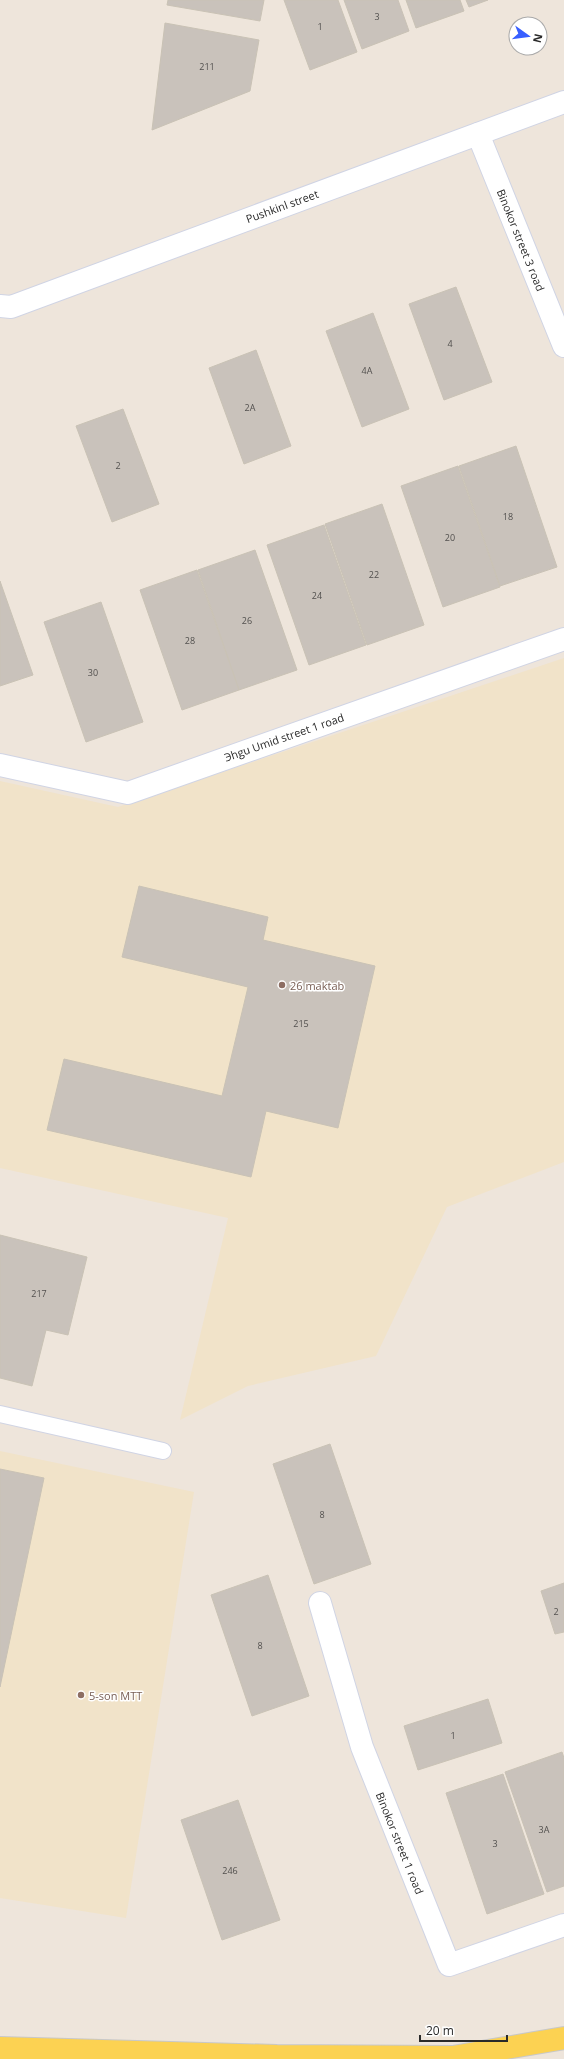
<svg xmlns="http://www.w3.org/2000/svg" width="564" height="2059" viewBox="0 0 564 2059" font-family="'Open Sans',sans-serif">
  <rect width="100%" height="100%" fill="#eee5db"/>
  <g fill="#f1e3c9">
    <path d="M564,658v504l-117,45 -71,149 -128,30 -68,34 48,-202 -228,-50v-387l118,26z"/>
    <path d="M0,1451l194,41 -68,426 -126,-20z"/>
  </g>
  <g fill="#c9c2bb" stroke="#c9c2b5">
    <path d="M168,0h96l-4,21 -93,-16z"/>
    <path d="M284,0h54l19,52 -47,18z"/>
    <path d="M344,0h54l11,31 -47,18z"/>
    <path d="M406,0h54l4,11 -48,17z"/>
    <path d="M466,0h22l-19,7z"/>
    <path d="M165,23l94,17 -9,51 -98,39z"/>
    <path d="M456,287l36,95 -48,18 -35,-96z"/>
    <path d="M373,313l36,96 -47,18 -36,-96z"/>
    <path d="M256,350l35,96 -47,18 -35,-96z"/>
    <path d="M123,409l36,95 -47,18 -36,-96z"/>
    <path d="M516,446l41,121 -57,19 -41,-120z"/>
    <path d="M458,466l42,121 -57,20 -42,-121z"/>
    <path d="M382,504l42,121 -57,20 -42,-121z"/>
    <path d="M324,525l42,120 -57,20 -42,-120z"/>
    <path d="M255,550l42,120 -58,20 -41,-120z"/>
    <path d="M197,570l42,120 -57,20 -42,-120z"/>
    <path d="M0,581l33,94 -33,11z"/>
    <path d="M101,602l42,120 -57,20 -42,-120z"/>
    <path d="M139,886l129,31 -5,23 112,26 -37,162 -72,-17 -15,66 -204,-47 17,-71 158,37 26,-109 -126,-30z"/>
    <path d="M0,1235l87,22 -19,78 -22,-5 -14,56 -32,-8z"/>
    <path d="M330,1444l41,120 -57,20 -41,-120z"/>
    <path d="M0,1469l44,9 -44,209z"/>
    <path d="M268,1575l41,121 -57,20 -41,-121z"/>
    <path d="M564,1583v49l-9,2 -14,-43z"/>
    <path d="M488,1699l14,44 -84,27 -14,-44z"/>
    <path d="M562,1752l2,6v128l-17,6 -42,-120z"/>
    <path d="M503,1774l41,120 -57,20 -41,-121z"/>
    <path d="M238,1800l42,120 -58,20 -41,-120z"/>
  </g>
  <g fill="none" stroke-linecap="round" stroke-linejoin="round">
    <defs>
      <path id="service" d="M0,1414l163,37"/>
      <g id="minor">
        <path d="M478,134l86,212"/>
        <path d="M0,306l11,1 553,-205"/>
        <path d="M0,765l128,28 436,-154"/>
        <path d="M320,1603l42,144 87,218 115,-40"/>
      </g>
      <path id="primary" d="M0,2048l277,8 176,1 111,-19"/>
    </defs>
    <use href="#service" stroke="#d0d4e4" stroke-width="18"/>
    <use href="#minor" stroke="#d0d4e4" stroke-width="24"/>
    <use href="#primary" stroke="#c8c8c8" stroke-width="24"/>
    <use href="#service" stroke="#fff" stroke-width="16"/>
    <use href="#minor" stroke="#fff" stroke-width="22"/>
    <use href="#primary" stroke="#fcd252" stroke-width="22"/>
  </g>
  <g fill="#8d6e63" stroke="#fff" stroke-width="1.5">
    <circle cx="282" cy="985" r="4"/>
    <circle cx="81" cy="1695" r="4"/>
  </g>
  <g text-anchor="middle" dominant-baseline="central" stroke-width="3" stroke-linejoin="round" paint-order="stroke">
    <g font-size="9" fill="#52504e">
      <text x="377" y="16">3</text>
      <text x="320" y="26">1</text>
      <text x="207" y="66">211</text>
      <text x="450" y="343">4</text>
      <text x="367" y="370">4A</text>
      <text x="250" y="407">2A</text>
      <text x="118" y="465">2</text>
      <text x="508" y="516">18</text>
      <text x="450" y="537">20</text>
      <text x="374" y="574">22</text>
      <text x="317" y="595">24</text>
      <text x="247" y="620">26</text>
      <text x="190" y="640">28</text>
      <text x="93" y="672">30</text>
      <text x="301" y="1023">215</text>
      <text x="39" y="1293">217</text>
      <text x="322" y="1514">8</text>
      <text x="556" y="1611">2</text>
      <text x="260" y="1645">8</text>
      <text x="453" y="1735">1</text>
      <text x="544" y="1829">3A</text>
      <text x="495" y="1843">3</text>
      <text x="230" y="1870">246</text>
    </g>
    <g font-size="11" fill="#2a2a2a" stroke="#fff">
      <text transform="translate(282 206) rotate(-20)">Pushkinl street</text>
      <text transform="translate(521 240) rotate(68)">Binokor street 3 road</text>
      <text transform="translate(284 737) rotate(-19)">Эhgu Umid street 1 road</text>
      <text transform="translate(400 1843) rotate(68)">Binokor street 1 road</text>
    </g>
    <g font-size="11" fill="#785e54" stroke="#fff" text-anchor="start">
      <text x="290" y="985">26 maktab</text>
      <text x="89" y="1695">5-son MTT</text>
    </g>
  </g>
  <g transform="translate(528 36) rotate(104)"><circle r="19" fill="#ffffff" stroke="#aaaaaa"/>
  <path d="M0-3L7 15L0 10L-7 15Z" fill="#375eff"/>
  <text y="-6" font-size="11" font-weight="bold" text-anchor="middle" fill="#2a2a2a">N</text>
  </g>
  <path d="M420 2035v6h87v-6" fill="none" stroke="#2a2a2a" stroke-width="2"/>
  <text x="426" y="2035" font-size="12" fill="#2a2a2a" stroke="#ffffff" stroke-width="3" paint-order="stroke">20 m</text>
</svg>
